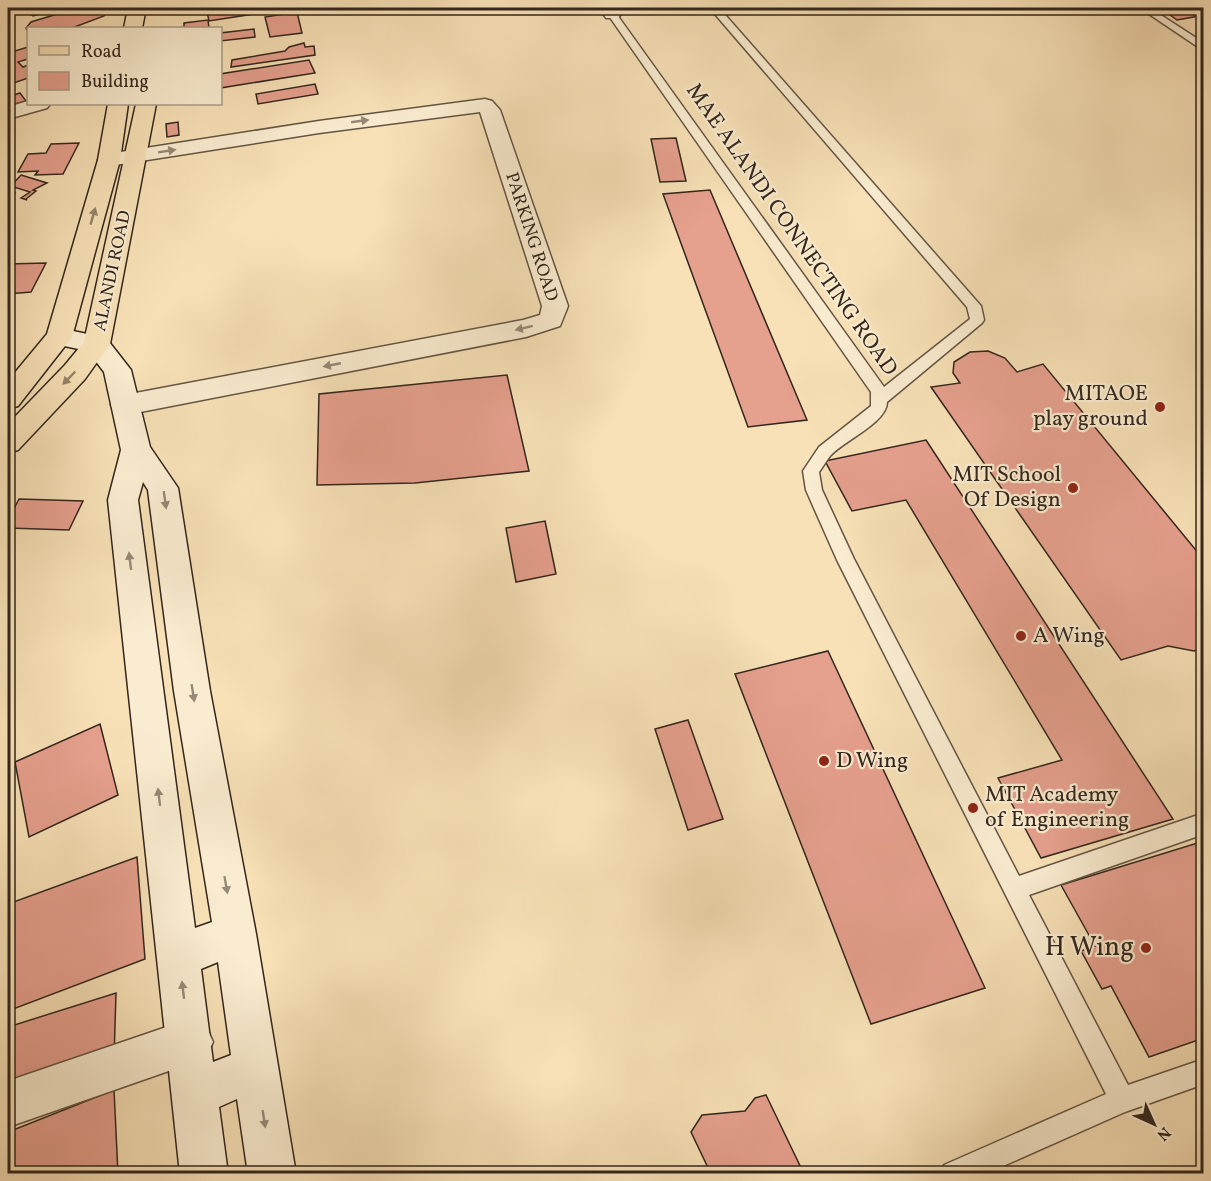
<svg xmlns="http://www.w3.org/2000/svg" width="1211" height="1181" viewBox="0 0 1211 1181" font-family="Vollkorn,serif">
  <rect width="100%" height="100%" fill="#f8e1b7"/>
  <filter id="stains"><feTurbulence type="fractalNoise" baseFrequency=".00333" numOctaves="4"/><feColorMatrix values="0 0 0 0 .2 0 0 0 0 .09 0 0 0 0 .02 0 0 0 .5 -.17"/></filter>
  <radialGradient id="worn" r=".72"><stop offset=".6" stop-color="#630" stop-opacity="0"/><stop offset="1" stop-color="#630" stop-opacity=".3"/></radialGradient>
  <g fill="#e6a08e" stroke="#32261d" stroke-width="1.5">
    <path d="M27,8h34l-28,8 -10,-7z"/>
    <path d="M77,8l32,1 -5,7 -32,12h-44v4l-2,-4 5,-6z"/>
    <path d="M240,8h18l2,5 -51,8 -2,-9z"/>
    <path d="M1188,9l11,7 -22,4 -11,-8z"/>
    <path d="M297,12l5,21 -32,4 -5,-20z"/>
    <path d="M208,20l1,8h-25v-5z"/>
    <path d="M254,29l1,8 -35,4v-8z"/>
    <path d="M304,43l1,4 9,-1 1,9 -84,12 1,-7 53,-9 4,-4z"/>
    <path d="M28,47v12l-10,3 5,5 5,-2v13l-20,7v-32z"/>
    <path d="M309,60l6,13 -95,15v-14z"/>
    <path d="M315,84l3,10 -60,10 -2,-10z"/>
    <path d="M20,93l6,8 -18,5v-9z"/>
    <path d="M178,122l1,13 -12,2 -1,-13z"/>
    <path d="M676,138l10,43 -26,1 -9,-43z"/>
    <path d="M79,143l-16,31 -28,1 3,-4 -20,1 10,-18 18,-1 5,-9z"/>
    <path d="M21,175l26,8 -14,7 3,1 -10,8 1,1 -6,-2 9,-6 -16,-5 -6,4 7,2 -7,6v-10z"/>
    <path d="M710,190l97,230 -59,7 -85,-233z"/>
    <path d="M46,263l-15,29 -23,2v-30z"/>
    <path d="M988,351l17,7 12,14 26,-8 161,196v87l-10,4 -26,-5 -47,14 -190,-273 29,-4 -7,-10 1,-11 16,-10z"/>
    <path d="M507,375l22,96 -114,12 -98,2 2,-91z"/>
    <path d="M926,440l247,379 -132,39 -43,-80 64,-18 -156,-260 -54,11 -27,-50z"/>
    <path d="M19,499l64,2 -14,29 -61,-2v-8z"/>
    <path d="M545,521l11,53 -40,8 -10,-54z"/>
    <path d="M828,651l157,337 -114,36 -136,-350z"/>
    <path d="M688,720l35,99 -35,11 -33,-101z"/>
    <path d="M100,724l18,71 -89,42 -14,-75z"/>
    <path d="M1204,841v197l-55,19 -38,-71 -9,3 -21,-38 14,-5 -34,-61z"/>
    <path d="M137,857l8,102 -137,52v-107z"/>
    <path d="M116,993l-2,66 -106,35v-67z"/>
    <path d="M114,1090l4,84h-110v-42z"/>
    <path d="M766,1095l38,79h-93l-20,-42 11,-17 43,-4 10,-13z"/>
  </g>
  <g fill="none" stroke-linecap="round" stroke-linejoin="round">
    <defs>
      <g id="service">
        <path d="M1140,8h10l54,35v8z"/>
        <path d="M714,9h6l261,297 3,14 -2,3 -95,79c0,21 -44,39 -57,54 -4,5 -7,11 -11,16l3,18 32,69 165,317 185,-63v21l-175,61 99,190 76,-26v25l-79,28 -140,62h-45l4,-9 162,-71 -269,-534 -31,-70 -3,-19 16,-24 52,-41v-14l-262,-376v-4h6l269,375 86,-68 -3,-12 -253,-294z"/>
      </g>
      <g id="minor">
        <path d="M599,8h17l5,6 -3,4h-12z"/>
        <path d="M1186,8h18v10l-16,-6z"/>
        <path d="M485,99l7,2 8,9 68,196 -8,20 -34,11 -401,78 -10,-3 -4,-7 4,-7 10,-3 398,-75 17,-5 2,-9 -62,-194 -161,21 -210,33 -8,-1 -3,-5 3,-5 218,-34z"/>
        <path d="M28,101v3h22l-3,4 -39,11v-12z"/>
        <path d="M190,1019l16,7 7,16 -7,16 -198,69v-46z"/>
      </g>
      <path id="secondary" d="M59,328l47,10 25,32 19,77 28,41 32,203 46,243 40,240h-48l-11,-75 -18,8 9,67h-48l-72,-674 13,-50 -17,-78 -16,-21 -38,-8 -4,-6 4,-6zM143,482l5,8 26,201 38,231 -17,6 -57,-428zM218,962l13,93 -18,7 -12,-93z"/>
      <g id="primary">
        <path d="M128,8h18l-4,20h-18z"/>
        <path d="M108,104h20l-8,56 -48,177 -54,69 -10,3v-28l39,-47 51,-174z"/>
        <path d="M136,104h20l-46,240 -25,35 -67,71 -10,3v-29l57,-59 19,-23z"/>
      </g>
    </defs>
    <use href="#service" stroke="#645544" stroke-width="3"/>
    <use href="#minor" stroke="#645544" stroke-width="3"/>
    <use href="#secondary" stroke="#32261d" stroke-width="3"/>
    <use href="#primary" stroke="#32261d" stroke-width="3"/>
    <use href="#service" fill="#faecd0" fill-rule="evenodd"/>
    <use href="#minor" fill="#faecd0" fill-rule="evenodd"/>
    <use href="#secondary" fill="#faecd0" fill-rule="evenodd"/>
    <use href="#primary" fill="#f8e1b7" fill-rule="evenodd"/>
  </g>
  <defs><path id="oneway-solid" d="M-6-.8H1V-3.2L6.5 0L1 3.2V.8H-6Z" transform="scale(1.5)"/></defs>
  <g fill="#968976">
    <use href="#oneway-solid" transform="translate(360 121) rotate(-8)"/>
    <use href="#oneway-solid" transform="translate(167 151) rotate(-9)"/>
    <use href="#oneway-solid" transform="translate(524 328) rotate(166)"/>
    <use href="#oneway-solid" transform="translate(332 365) rotate(169)"/>
    <use href="#oneway-solid" transform="translate(165 500) rotate(82)"/>
    <use href="#oneway-solid" transform="translate(130 561) rotate(-97)"/>
    <use href="#oneway-solid" transform="translate(193 693) rotate(81)"/>
    <use href="#oneway-solid" transform="translate(159 797) rotate(-97)"/>
    <use href="#oneway-solid" transform="translate(226 885) rotate(80)"/>
    <use href="#oneway-solid" transform="translate(183 990) rotate(-97)"/>
    <use href="#oneway-solid" transform="translate(264 1119) rotate(81)"/>
  </g>
  <g fill="#95846a">
    <use href="#oneway-solid" transform="translate(93 216) rotate(-74)"/>
    <use href="#oneway-solid" transform="translate(69 378) rotate(134)"/>
  </g>
  <g fill="#8f2418" stroke="#faecd0" stroke-width="2">
    <circle cx="1160" cy="407" r="6"/>
    <circle cx="1073" cy="488" r="6"/>
    <circle cx="1021" cy="636" r="6"/>
    <circle cx="824" cy="761" r="6"/>
    <circle cx="973" cy="808" r="6"/>
    <circle cx="1146" cy="948" r="6"/>
  </g>
  <g text-anchor="middle" dominant-baseline="central" stroke-width="4.5" stroke-linejoin="round" paint-order="stroke">
    <g font-size="18" fill="#32261d" stroke="#faecd0">
      <text transform="translate(531 237) rotate(72)">PARKING ROAD</text>
      <text transform="translate(113 271) rotate(-78)">ALANDI ROAD</text>
    </g>
    <g font-size="22" fill="#32261d" stroke="#faecd0">
      <text transform="translate(791 230) rotate(55)">MAE ALANDI CONNECTING ROAD</text>
    </g>
    <g font-size="22" fill="#32261d" stroke="#faecd0" text-anchor="start">
      <text x="1148" y="394" text-anchor="end">MITAOE<tspan x="1148" dy="25">play ground</tspan></text>
      <text x="1061" y="475" text-anchor="end">MIT School<tspan x="1061" dy="25">Of Design</tspan></text>
      <text x="1033" y="636">A Wing</text>
      <text x="836" y="761">D Wing</text>
      <text x="985" y="795">MIT Academy<tspan x="985" dy="25">of Engineering</tspan></text>
    </g>
    <g font-size="27" fill="#32261d" stroke="#faecd0" text-anchor="end">
      <text x="1134" y="948">H Wing</text>
    </g>
  </g>
  <rect width="1211" height="1181" fill="none" stroke="#f8e1b7" stroke-width="30"/>
  <rect x="9" y="9" width="1193" height="1163" fill="none" stroke="#32261d" stroke-width="3"/>
  <rect x="15" y="15" width="1181" height="1151" fill="none" stroke="#32261d" stroke-width="1.5"/>
  <rect x="27" y="27" width="195" height="78" fill="#faecd0" stroke="#aa9d88" stroke-width="1.5"/>
  <rect x="39" y="46" width="30" height="9" fill="#f8e1b7" stroke="#aa9d88" stroke-width="1.5"/>
  <text x="81" y="57" font-size="18" fill="#32261d">Road</text>
  <rect x="39" y="72" width="30" height="18" fill="#e6a08e" stroke="#aa9d88" stroke-width="1.5"/>
  <text x="81" y="87" font-size="18" fill="#32261d">Building</text>
  <g transform="translate(1154 1124) rotate(135)" stroke="#faecd0" stroke-width="4.5" paint-order="stroke">
  <path d="M0-4.5L10 22L0 15L-10 22Z" fill="#32261d"/>
  <text y="-9" font-size="16" font-weight="bold" text-anchor="middle" fill="#32261d">N</text>
  </g>
  <rect width="100%" height="100%" filter="url(#stains)"/>
  <rect width="100%" height="100%" fill="url(#worn)"/>
</svg>
